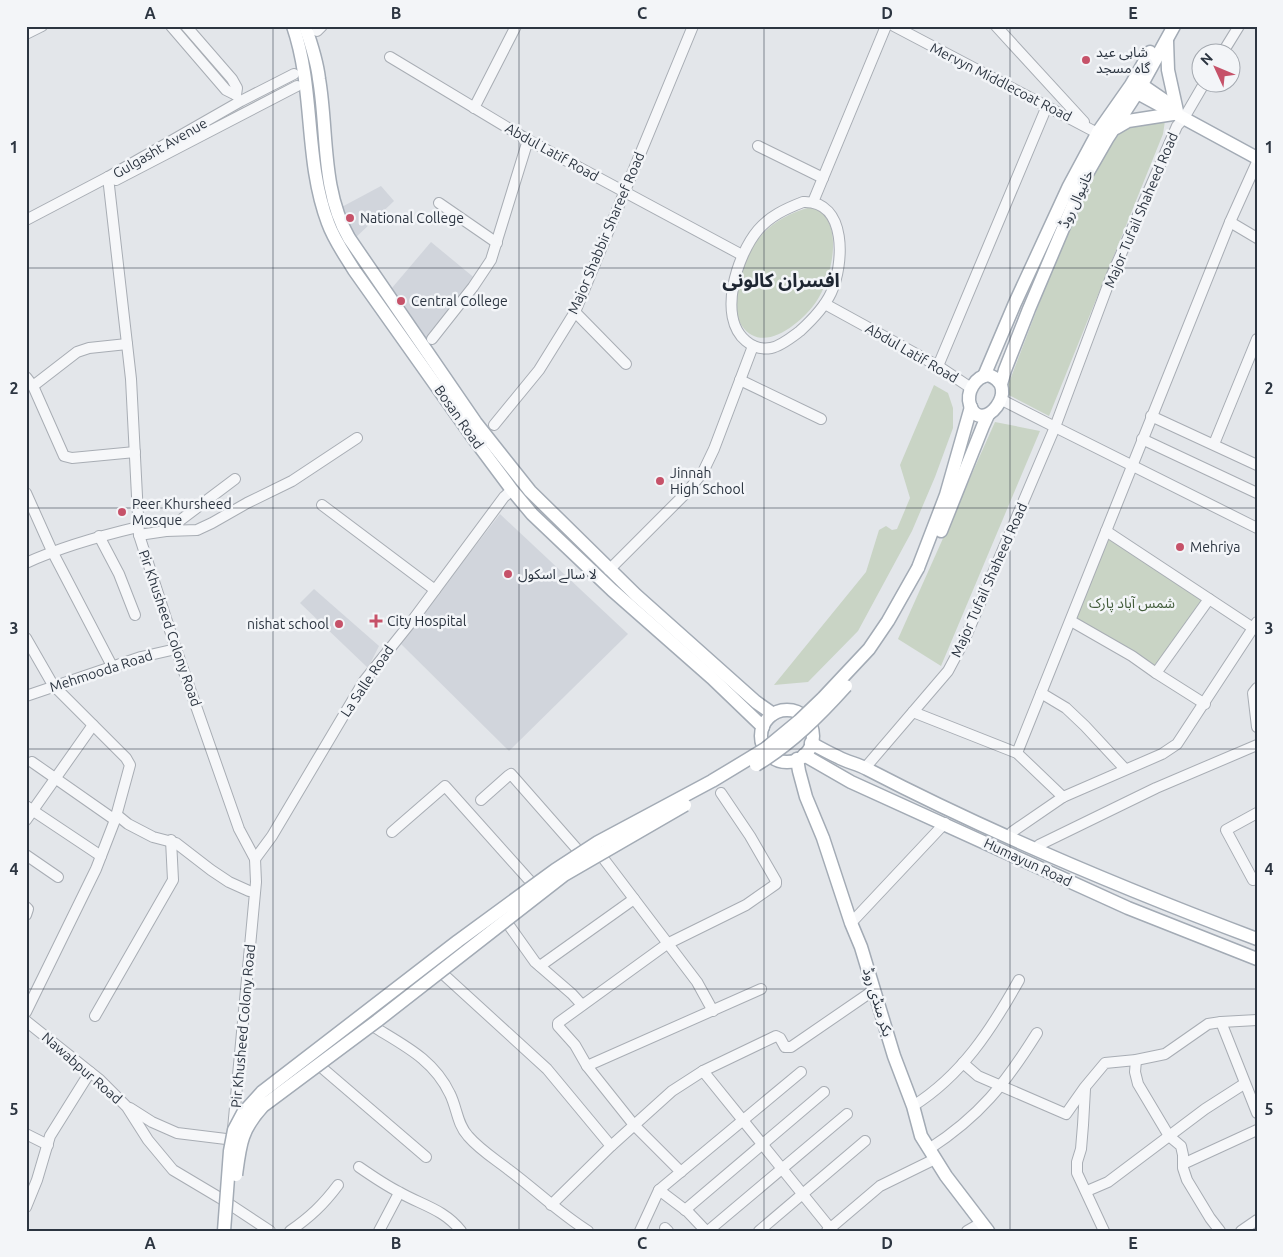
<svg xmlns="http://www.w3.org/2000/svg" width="1283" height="1257" viewBox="0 0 1283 1257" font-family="Ubuntu,'Noto Sans Arabic',sans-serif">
  <rect width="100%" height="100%" fill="#e3e6ea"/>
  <g fill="#d1d5dc">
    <path d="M381,186l13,15 -41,39 -15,-31z"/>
    <path d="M431,242l46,38 -52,65 -39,-50z"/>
    <path d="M500,514l128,120 -119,117 -109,-108z"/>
    <path d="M314,589l65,57 -11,22 -68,-65z"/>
  </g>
  <g fill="#c9d4c5">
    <path d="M1165,121l-2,13 -114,282 -44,-23 58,-152 23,-52 33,-64z"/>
    <path d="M811,207c4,2 10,4 13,8 18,20 6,67 -8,87 -14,20 -53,54 -74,24 -6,-9 -6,-22 -5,-33 1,-8 1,-16 3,-23 1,-5 4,-9 7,-14 13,-26 36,-42 64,-49z"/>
    <path d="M934,385l14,8 5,15v20l-18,49 -23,54 -54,100 -50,51 -34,3 92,-113 13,-42 7,-4 6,4 5,-1 13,-31 -10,-33z"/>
    <path d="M995,422l45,9 -99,235 -43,-27z"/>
    <path d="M1106,533l100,66 -50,71 -83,-50z"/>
  </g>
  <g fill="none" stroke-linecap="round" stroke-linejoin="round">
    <defs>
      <g id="minor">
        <path d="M171,26l55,64 10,5"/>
        <path d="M186,26l46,53 5,9 -1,7"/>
        <path d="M894,26l209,110"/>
        <path d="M996,26l88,96"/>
        <path d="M317,31l5,-5"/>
        <path d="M26,34l16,-8"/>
        <path d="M1223,52l16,-26"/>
        <path d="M390,57l138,83 214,115"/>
        <path d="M1205,82l-21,36 -7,8 -66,151 -56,150 202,101"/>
        <path d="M474,108l42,-82"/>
        <path d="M758,146l65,32"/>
        <path d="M108,177l23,202 8,156 37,114 63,180 16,30 1,23 -23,247"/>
        <path d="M116,180l181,-94"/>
        <path d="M803,202c45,-2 41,63 28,91 -7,15 -19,27 -31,38 -8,6 -19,15 -29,17 -10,2 -18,-1 -25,-7 -29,-24 -9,-86 12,-111 12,-14 27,-21 45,-28z"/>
        <path d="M813,202l73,-176"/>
        <path d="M439,203l58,40"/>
        <path d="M26,220l82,-43 133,-76 53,-27"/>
        <path d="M1230,222l27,16"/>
        <path d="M825,304l113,62 33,22"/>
        <path d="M575,312l51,52"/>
        <path d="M432,339l41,-52 18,-27 37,-120"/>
        <path d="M938,366l109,-260"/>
        <path d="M26,377l7,9 31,70 8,2 63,-6"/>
        <path d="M740,380l81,39"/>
        <path d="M33,386l44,-34 12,-4 38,-4"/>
        <path d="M1151,416l106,49"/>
        <path d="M494,425l45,-55 36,-58 118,-286"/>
        <path d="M1142,439l115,54"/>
        <path d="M1214,444l43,-105"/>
        <path d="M26,493l26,58 60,115"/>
        <path d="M322,505l113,85"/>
        <path d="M166,531l31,-1 15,-7 35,-20 45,-22 65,-43"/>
        <path d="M1106,531l147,97"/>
        <path d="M139,535l27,-4 69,-52"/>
        <path d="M99,536l20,38 16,41"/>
        <path d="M26,563c37,-17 74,-27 112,-36"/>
        <path d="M609,570l78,-78 16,-20 11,-23 39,-103"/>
        <path d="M1071,621l61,35 24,17 49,31"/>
        <path d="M26,638l27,47 73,73 4,7 -15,55 -19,49 -70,143"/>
        <path d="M1156,673l53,-74"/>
        <path d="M1257,688l-4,5 4,34"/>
        <path d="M1041,693l25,15 19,18 40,43"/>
        <path d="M26,696l115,-39 35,-8"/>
        <path d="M913,712l104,41 46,44"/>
        <path d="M1017,753l213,-531 27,-60"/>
        <path d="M32,762l83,58"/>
        <path d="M865,768l83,-97 16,-30 91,-214 -55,-28"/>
        <path d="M481,800l27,-24 3,-2 65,74"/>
        <path d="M26,806l75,50"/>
        <path d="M1257,813l-31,17 27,50 4,-2"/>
        <path d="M117,815l11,9 25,13 23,6 35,27 18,12 20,9"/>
        <path d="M26,820l67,-95"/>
        <path d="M392,832l53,-46 85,95"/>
        <path d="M1012,832l51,-35 99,-43 15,-10 80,-122"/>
        <path d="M1039,845l117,-57 101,-43"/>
        <path d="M26,855l32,22"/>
        <path d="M603,858l94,124 16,29"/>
        <path d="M255,859l17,-23 92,-155 48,-60 92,-124 8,-7"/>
        <path d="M26,907l2,2 -2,6"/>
        <path d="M851,923l94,-100"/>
        <path d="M508,924l27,38 37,32 10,11"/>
        <path d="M540,966l94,-67"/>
        <path d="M443,974l104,95 64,77"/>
        <path d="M95,1016l78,-136 -2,-40"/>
        <path d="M26,1021l74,59 27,27 21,33 25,30 47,28 50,33"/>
        <path d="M1221,1022l36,91"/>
        <path d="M374,1027c31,19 60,33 76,67 7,14 7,30 18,42 12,14 27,23 41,34 27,20 50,43 79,61"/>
        <path d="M1136,1060l-1,12 3,12 31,52 12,10 2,9v13l4,12 23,38 10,13"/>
        <path d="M963,1063l15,13 88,38 19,-27 20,-24 31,-3 29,-6 43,-30 13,-2 36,-2"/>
        <path d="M587,1066l174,-77"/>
        <path d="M321,1067l105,90"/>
        <path d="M703,1071l127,157"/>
        <path d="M1085,1089l-2,36 -2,24 -4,13v11l27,58"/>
        <path d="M913,1106c49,-31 78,-76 106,-126"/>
        <path d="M130,1108l22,14 25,11 49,6"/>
        <path d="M26,1134l22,11"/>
        <path d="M929,1149c51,-33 76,-65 108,-116"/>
        <path d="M1183,1164l74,-34"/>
        <path d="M359,1167c13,9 26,18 40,25 22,13 45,17 62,39"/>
        <path d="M681,1172l-47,-47 -47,-59 -12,-21 -17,-19v-3l109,-79 79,-39 30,-21v-3l-26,-45 -29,-43"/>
        <path d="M659,1190l29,22 18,19"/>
        <path d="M1087,1191l21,-9 97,-73 39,-25"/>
        <path d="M551,1205l60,-59 61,-55 31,-20 73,-35 4,2 5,9h6l83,-57"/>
        <path d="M26,1207l11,-27 13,-44 40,-64"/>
        <path d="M685,1210l139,-118"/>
        <path d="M665,1228l3,3"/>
        <path d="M290,1231c20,-14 33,-26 48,-46"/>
        <path d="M379,1231l20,-38"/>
        <path d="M640,1231l19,-41 142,-118"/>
        <path d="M708,1231l139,-117"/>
        <path d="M759,1231l106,-90"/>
        <path d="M827,1231l53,-45 55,-27"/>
        <path d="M967,1231l14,-8"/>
        <path d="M1241,1231l16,-11"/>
      </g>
      <g id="major">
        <path d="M293,26c22,64 11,134 35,197 6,17 17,32 26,47l117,165 41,55 20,24 80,76 100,88 51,49"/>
        <path d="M305,26c6,17 12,35 14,53 9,52 2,111 30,159l127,185 54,68 106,104 120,107 17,12"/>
        <path d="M1167,41l1,29 9,41"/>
        <path d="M1136,81l35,24"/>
        <path d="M1130,89l127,69"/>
        <path d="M1116,128l12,-7 45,-7"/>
        <path d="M988,375c36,11 -7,63 -18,30 -4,-13 5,-28 18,-30z"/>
        <path d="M984,376l31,-73 54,-117 29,-54 33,-47 19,-33"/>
        <path d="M1001,384l4,-14 24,-61 55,-130 23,-40 30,-46 37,-67"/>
        <path d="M941,531l42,-105 5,-11"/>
        <path d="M918,568l28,-73 25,-88"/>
        <circle cx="787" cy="736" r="26"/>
        <path d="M811,743c9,5 18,10 27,14 9,5 20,7 29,12 125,65 257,120 390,170"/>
        <path d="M804,755l47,27 277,126 129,51"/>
        <path d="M797,759l2,12 7,26 17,41 28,85 10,24 33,109 19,50 8,30 25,40 42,55"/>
      </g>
    </defs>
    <use href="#minor" stroke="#a8adb4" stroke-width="12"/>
    <use href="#major" stroke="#a3abb5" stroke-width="15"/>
    <use href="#minor" stroke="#f6f7f9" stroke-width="10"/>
    <use href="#major" stroke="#fff" stroke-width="12"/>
    <defs>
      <g id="major-bridge">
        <path d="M756,765c35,-21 63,-49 90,-79"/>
        <path d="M236,1175c4,-31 5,-45 27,-69l114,-85 187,-146 121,-70"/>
        <path d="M224,1231l6,-80 4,-21 9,-17 19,-21 196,-151 97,-71 43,-28 114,-61 53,-32 34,-28 24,-23 46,-49 19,-28 30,-53"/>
      </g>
    </defs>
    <use href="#major-bridge" stroke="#a3abb5" stroke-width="15" stroke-linecap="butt"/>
    <use href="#major-bridge" stroke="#fff" stroke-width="12"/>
  </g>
  <path fill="none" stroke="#2c3541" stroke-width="1" stroke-opacity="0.55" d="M273,26v1205M519,26v1205M764,26v1205M1010,26v1205M26,268h1231M26,508h1231M26,749h1231M26,989h1231"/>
  <g fill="#c65269" stroke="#f3f5f8" stroke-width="2">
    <circle cx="1086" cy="60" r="5"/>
    <circle cx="350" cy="218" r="5"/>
    <circle cx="401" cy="301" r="5"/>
    <circle cx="660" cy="481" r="5"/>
    <circle cx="122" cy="512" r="5"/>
    <circle cx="1180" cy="547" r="5"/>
    <circle cx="508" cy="574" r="5"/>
    <path d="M373.5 613.5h5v5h5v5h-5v5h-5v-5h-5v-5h5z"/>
    <circle cx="339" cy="624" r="5"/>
  </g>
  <g text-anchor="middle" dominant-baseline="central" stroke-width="5" stroke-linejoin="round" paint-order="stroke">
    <g font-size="14" fill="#2c3541" stroke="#f3f5f8" text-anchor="start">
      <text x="1096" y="52">شاہی عید<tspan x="1096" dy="16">گاہ مسجد</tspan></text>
      <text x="360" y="218">National College</text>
      <text x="411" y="301">Central College</text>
      <text x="670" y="473">Jinnah<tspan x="670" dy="16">High School</tspan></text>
      <text x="132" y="504">Peer Khursheed<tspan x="132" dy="16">Mosque</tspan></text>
      <text x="1190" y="547">Mehriya</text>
      <text x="518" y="574">لا سالے اسکول</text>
      <text x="387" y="621">City Hospital</text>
      <text x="329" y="624" text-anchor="end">nishat school</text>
    </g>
    <g font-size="14" fill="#2c3541" stroke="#f3f5f8">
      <text transform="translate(1001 82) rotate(27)">Mervyn Middlecoat Road</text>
      <text transform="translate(160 148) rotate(-30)">Gulgasht Avenue</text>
      <text transform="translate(552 152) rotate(29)">Abdul Latif Road</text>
      <text transform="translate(1076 199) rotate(-65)">خانیوال روڈ</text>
      <text transform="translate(1141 210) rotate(-67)">Major Tufail Shaheed Road</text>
      <text transform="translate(606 233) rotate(-67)">Major Shabbir Shareef Road</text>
      <text transform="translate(912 353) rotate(30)">Abdul Latif Road</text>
      <text transform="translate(459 417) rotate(55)">Bosan Road</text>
      <text transform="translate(989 580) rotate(-66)">Major Tufail Shaheed Road</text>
      <text transform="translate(170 628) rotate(71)">Pir Khusheed Colony Road</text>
      <text transform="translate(101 671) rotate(-18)">Mehmooda Road</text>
      <text transform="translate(367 681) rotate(-56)">La Salle Road</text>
      <text transform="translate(1028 862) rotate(25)">Humayun Road</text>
      <text transform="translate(878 1002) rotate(73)">بکر منڈی روڈ</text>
      <text transform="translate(243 1026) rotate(-85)">Pir Khusheed Colony Road</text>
      <text transform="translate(82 1068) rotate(41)">Nawabpur Road</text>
    </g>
    <g font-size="14" fill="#425c3a" stroke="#f3f5f8">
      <text x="1132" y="603">شمس آباد پارک</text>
    </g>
    <g font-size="19" font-weight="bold" fill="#1e2632" stroke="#f3f5f8">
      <text x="781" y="280">افسران کالونی</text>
    </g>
  </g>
  <rect width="1283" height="1257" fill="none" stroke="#f3f5f8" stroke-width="55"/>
  <g transform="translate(1216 68) rotate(314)"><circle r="24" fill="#f3f5f8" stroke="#a3a8af"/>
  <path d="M0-4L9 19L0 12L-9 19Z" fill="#c65269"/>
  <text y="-8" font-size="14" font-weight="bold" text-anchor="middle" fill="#2c3541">N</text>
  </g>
  <rect x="28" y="28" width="1228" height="1202" fill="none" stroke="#2c3541" stroke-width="2"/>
  <g font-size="16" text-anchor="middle" font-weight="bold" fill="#2c3541">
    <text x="150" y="19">A</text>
    <text x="396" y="19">B</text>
    <text x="642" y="19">C</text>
    <text x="887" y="19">D</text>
    <text x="1133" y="19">E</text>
    <text x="14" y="153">1</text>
    <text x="1269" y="153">1</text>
    <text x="14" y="394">2</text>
    <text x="1269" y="394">2</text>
    <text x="14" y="634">3</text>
    <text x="1269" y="634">3</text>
    <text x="14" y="875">4</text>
    <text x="1269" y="875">4</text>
    <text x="14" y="1115">5</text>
    <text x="1269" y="1115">5</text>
    <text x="150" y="1249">A</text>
    <text x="396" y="1249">B</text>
    <text x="642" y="1249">C</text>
    <text x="887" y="1249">D</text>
    <text x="1133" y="1249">E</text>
  </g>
</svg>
